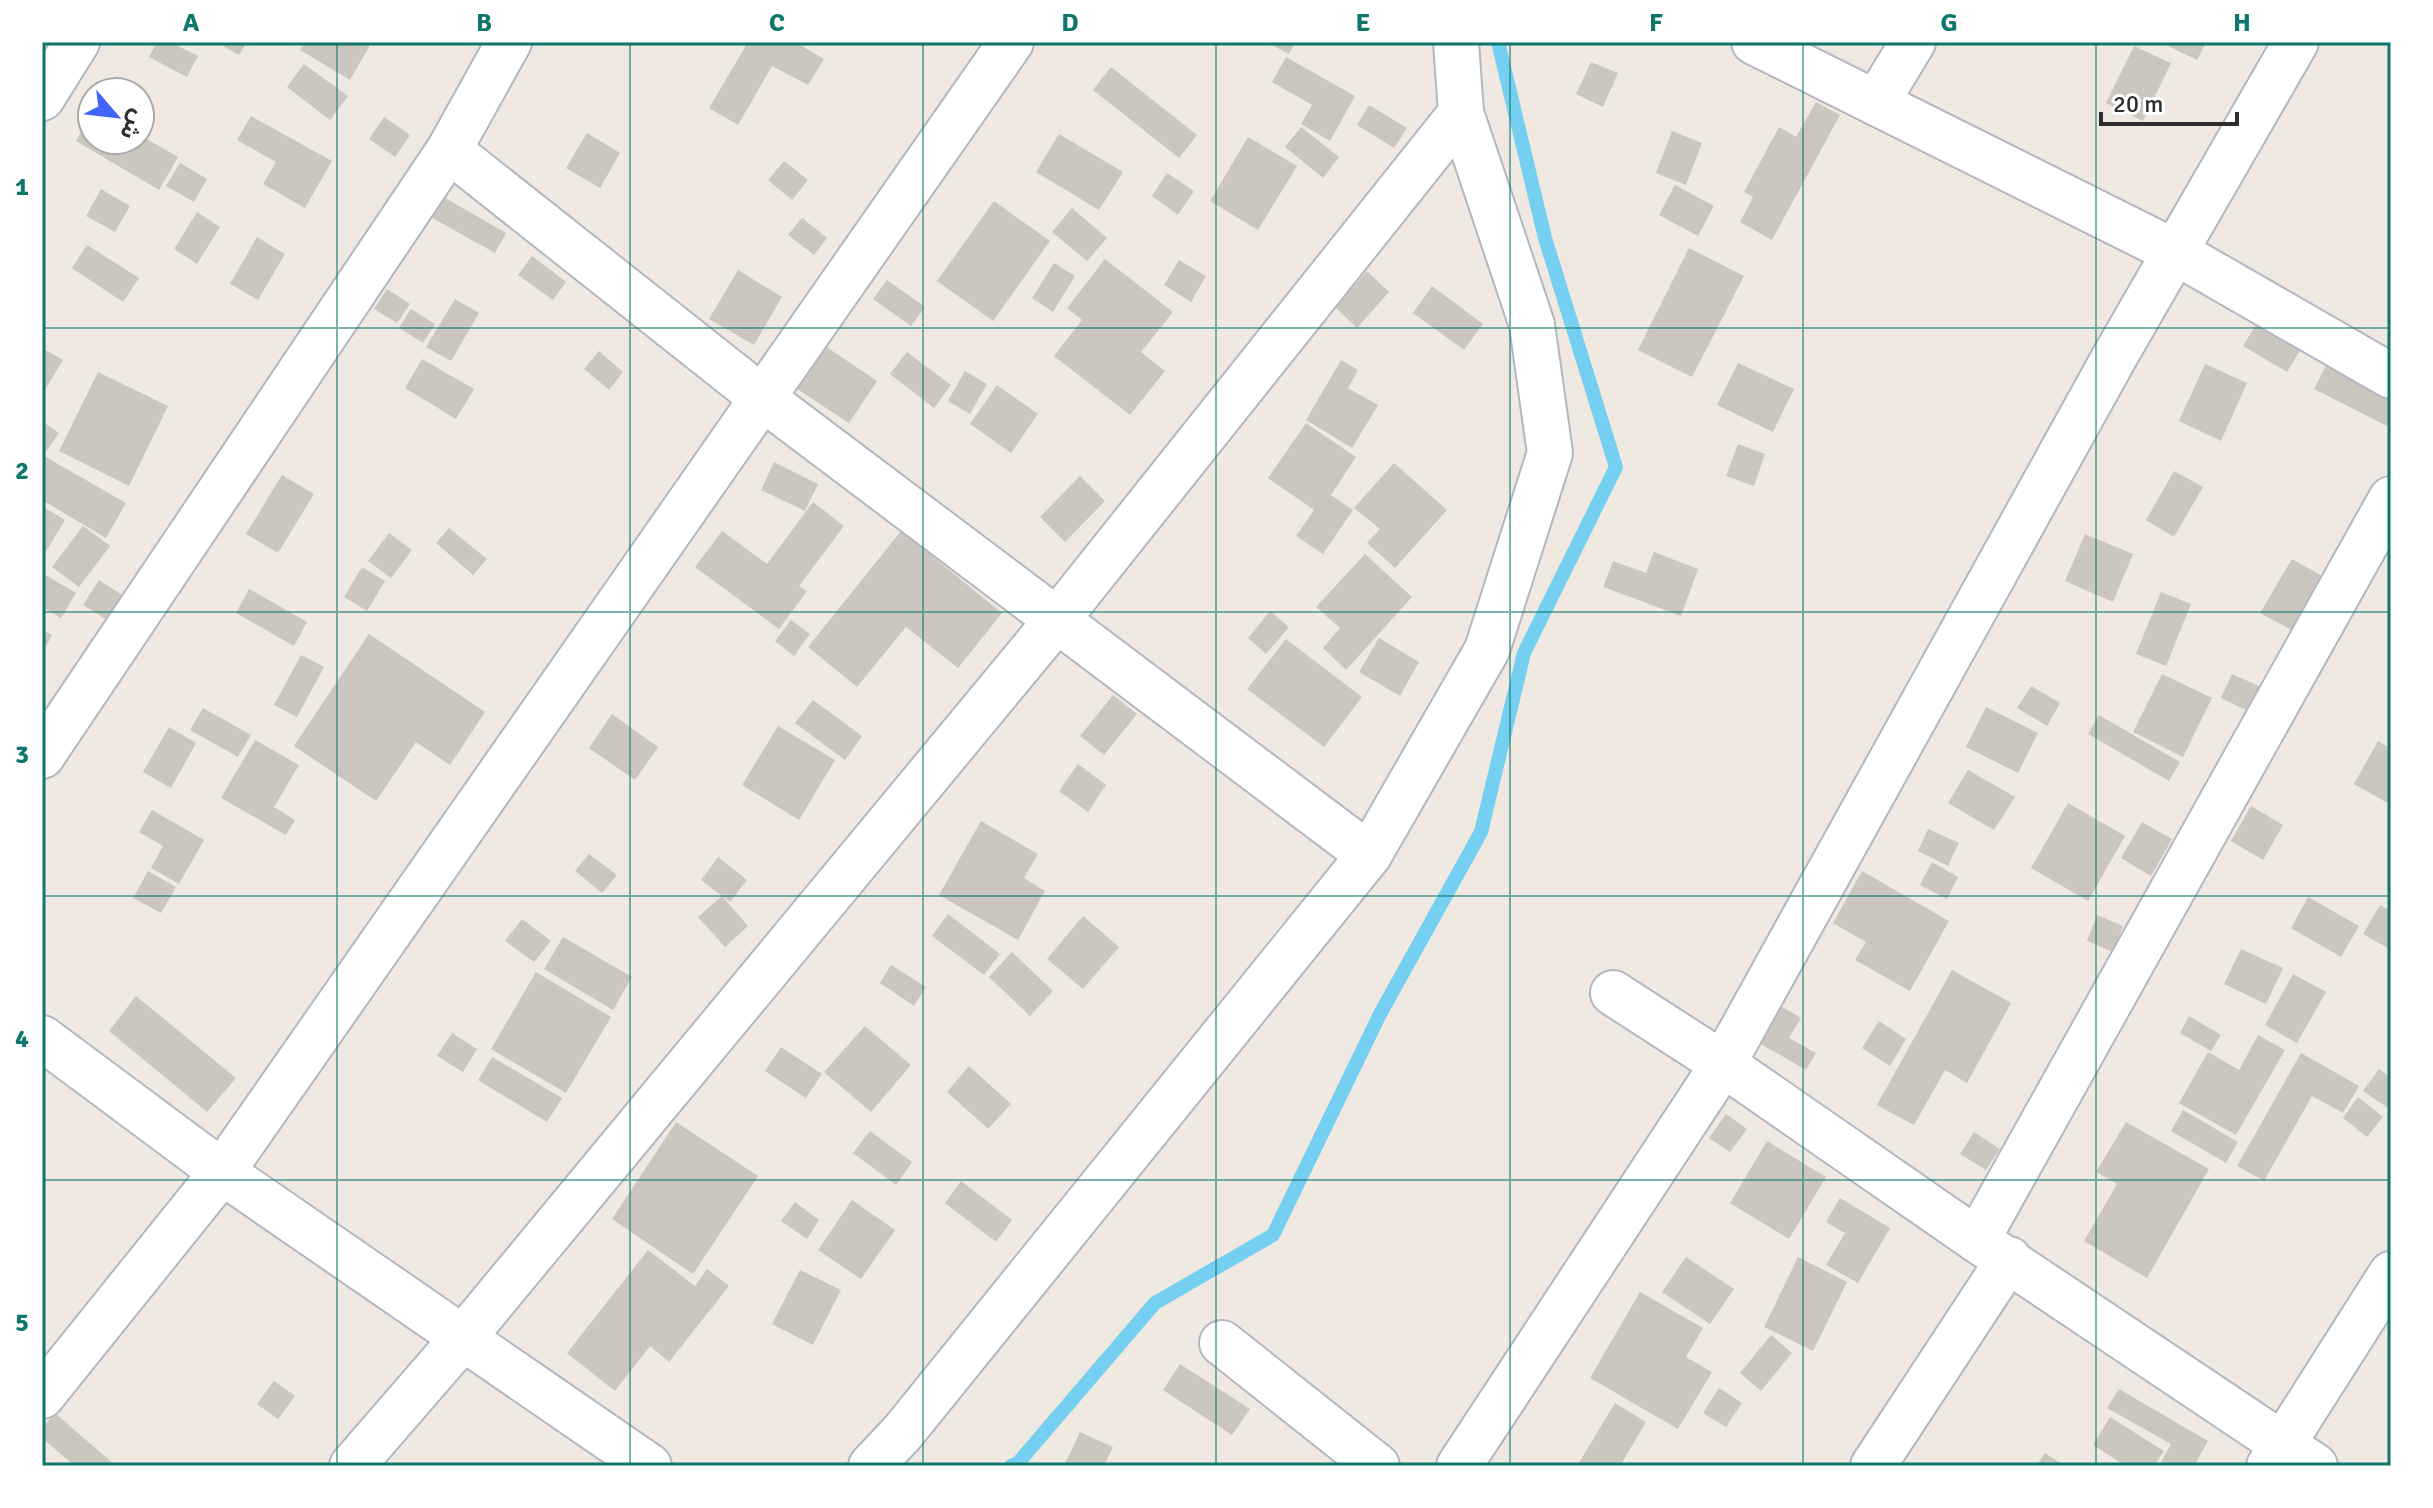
<svg xmlns="http://www.w3.org/2000/svg" width="2433" height="1508" viewBox="0 0 2433 1508" font-family="Signika,'Noto Sans Arabic',sans-serif">
  <rect width="100%" height="100%" fill="#efe9e1"/>
  <g fill="none" stroke-linecap="round" stroke-linejoin="round">
    <path stroke="#75cff0" stroke-width="14" d="M1011,1466l7,-3 137,-160 118,-68 107,-221 101,-182 43,-179 92,-186 -71,-229 -47,-196"/>
  </g>
  <g fill="#cbc7bf">
    <path d="M157,42h13l28,14 -11,21 -38,-20z"/>
    <path d="M216,42h31l-8,13z"/>
    <path d="M305,42h67l-22,38 -50,-30z"/>
    <path d="M748,42h47l29,17 -16,26 -36,-19 -34,59 -29,-17z"/>
    <path d="M1266,42h29l-6,12z"/>
    <path d="M2160,42h46l-9,18z"/>
    <path d="M2134,46l37,17 -28,58 -37,-18z"/>
    <path d="M1286,57l69,39 -25,45 -29,-17 11,-19 -40,-23z"/>
    <path d="M1591,62l27,11 -15,34 -27,-13z"/>
    <path d="M304,64l44,32 -18,24 -43,-33z"/>
    <path d="M1111,67l86,68 -18,23 -86,-68z"/>
    <path d="M1816,102l24,13 -68,125 -32,-18 13,-25 -9,-5 35,-65 17,10z"/>
    <path d="M1369,105l38,23 -13,20 -37,-23z"/>
    <path d="M92,113v27h48v-5l38,22 -19,33 -83,-49z"/>
    <path d="M251,116l81,45 -27,47 -42,-24 13,-22 -39,-22z"/>
    <path d="M384,117l26,18 -15,22 -26,-18z"/>
    <path d="M1301,127l38,30 -16,21 -38,-31z"/>
    <path d="M1672,131l30,12 -16,42 -30,-12z"/>
    <path d="M587,133l33,20 -20,35 -34,-20z"/>
    <path d="M1059,134l64,38 -24,38 -63,-38z"/>
    <path d="M1248,137l49,29 -39,64 -48,-29z"/>
    <path d="M784,161l24,19 -16,20 -24,-20z"/>
    <path d="M180,163l27,16 -13,23 -28,-16z"/>
    <path d="M1167,173l27,18 -16,24 -26,-19z"/>
    <path d="M1675,185l39,21 -16,30 -39,-21z"/>
    <path d="M101,189l29,17 -15,26 -29,-16z"/>
    <path d="M440,195l66,38 -11,20 -66,-37z"/>
    <path d="M994,201l56,40 -57,80 -56,-40z"/>
    <path d="M1072,208l35,30 -20,23 -35,-29z"/>
    <path d="M197,212l23,15 -23,37 -23,-15z"/>
    <path d="M802,218l25,20 -13,17 -26,-20z"/>
    <path d="M257,237l28,17 -27,46 -28,-16z"/>
    <path d="M87,245l52,33 -16,24 -51,-34z"/>
    <path d="M1689,248l55,28 -52,101 -54,-27z"/>
    <path d="M532,256l34,26 -13,18 -35,-25z"/>
    <path d="M1105,259l68,53 -32,40 24,19 -35,44 -76,-59 28,-36 -15,-12z"/>
    <path d="M1179,260l27,16 -15,26 -27,-17z"/>
    <path d="M1054,263l21,13 -22,36 -21,-14z"/>
    <path d="M738,270l44,27 -28,48 -45,-26z"/>
    <path d="M1367,271l22,21 -32,36 -22,-21z"/>
    <path d="M887,280l38,27 -14,19 -38,-27z"/>
    <path d="M1432,286l51,38 -19,26 -51,-37z"/>
    <path d="M387,289l23,15 -13,19 -23,-14z"/>
    <path d="M455,299l24,14 -28,48 -25,-14z"/>
    <path d="M411,309l24,15 -12,19 -24,-15z"/>
    <path d="M2258,321l44,26 -15,25 -44,-26z"/>
    <path d="M825,346l52,35 -28,42 -52,-34z"/>
    <path d="M42,348l21,12 -21,35z"/>
    <path d="M599,351l24,21 -14,18 -25,-21z"/>
    <path d="M907,352l44,33 -17,23 -44,-34z"/>
    <path d="M422,359l52,30 -18,30 -51,-31z"/>
    <path d="M1341,360l17,10 -10,18 30,17 -26,43 -46,-28z"/>
    <path d="M2329,360l62,32v36l-77,-39z"/>
    <path d="M1738,363l56,26 -21,43 -56,-27z"/>
    <path d="M2205,364l42,19 -26,58 -42,-20z"/>
    <path d="M965,371l22,13 -17,30 -22,-13z"/>
    <path d="M98,372l70,34 -39,80 -70,-35z"/>
    <path d="M997,385l41,29 -27,39 -41,-29z"/>
    <path d="M42,421l17,12 -17,24z"/>
    <path d="M1306,423l50,34 -25,38 22,15 -30,44 -27,-18 18,-26 -46,-32z"/>
    <path d="M1738,444l27,10 -11,32 -28,-10z"/>
    <path d="M44,456l82,47 -20,35 -64,-38z"/>
    <path d="M774,462l44,22 -13,27 -44,-21z"/>
    <path d="M1394,463l53,47 -52,58 -28,-25 13,-14 -26,-21z"/>
    <path d="M2174,471l29,16 -29,50 -28,-17z"/>
    <path d="M282,475l32,19 -36,59 -32,-19z"/>
    <path d="M1080,476l25,25 -40,41 -25,-25z"/>
    <path d="M813,502l31,24 -45,60 8,5 -28,38 -84,-62 27,-36 45,33z"/>
    <path d="M42,506l23,14 -23,38z"/>
    <path d="M83,526l27,20 -31,41 -27,-20z"/>
    <path d="M449,528l38,31 -14,16 -37,-32z"/>
    <path d="M901,531l101,82 -44,55 -52,-41 -49,60 -49,-40z"/>
    <path d="M389,533l23,17 -21,28 -23,-17z"/>
    <path d="M2085,534l48,20 -20,48 -48,-21z"/>
    <path d="M1654,552l44,17 -17,47 -78,-29 10,-26 33,12z"/>
    <path d="M1365,554l47,43 -66,73 -23,-22 17,-20 -24,-21z"/>
    <path d="M2292,559l30,17 -31,54 -31,-17z"/>
    <path d="M362,567l23,14 -18,30 -23,-14z"/>
    <path d="M42,573l34,20 -15,25 -19,-11z"/>
    <path d="M99,580l26,17 -16,24 -26,-16z"/>
    <path d="M249,589l58,33 -13,24 -58,-33z"/>
    <path d="M2161,592l30,12 -25,62 -30,-12z"/>
    <path d="M1270,611l19,16 -23,27 -18,-16z"/>
    <path d="M791,620l19,14 -16,22 -19,-15z"/>
    <path d="M42,630l10,5 -10,19z"/>
    <path d="M369,634l116,78 -35,53 -34,-23 -40,59 -82,-55z"/>
    <path d="M1379,638l40,24 -19,34 -41,-24z"/>
    <path d="M1286,639l76,58 -38,50 -77,-58z"/>
    <path d="M301,655l23,12 -27,50 -23,-12z"/>
    <path d="M2162,674l50,24 -29,59 -50,-25z"/>
    <path d="M2232,674l29,13 -11,25 -29,-14z"/>
    <path d="M2031,686l29,17 -13,23 -30,-18z"/>
    <path d="M1113,695l24,19 -33,41 -24,-19z"/>
    <path d="M813,700l49,36 -17,24 -50,-37z"/>
    <path d="M1986,707l52,26 -20,40 -52,-26z"/>
    <path d="M203,708l48,27 -13,22 -48,-27z"/>
    <path d="M612,714l46,33 -23,33 -46,-32z"/>
    <path d="M2099,715l81,47 -11,19 -81,-47z"/>
    <path d="M778,726l57,34 -36,60 -57,-35z"/>
    <path d="M169,727l27,16 -25,45 -28,-16z"/>
    <path d="M255,740l44,25 -25,42 21,13 -9,15 -65,-37z"/>
    <path d="M2378,741l13,8v56l-37,-21z"/>
    <path d="M1078,764l28,21 -18,27 -29,-21z"/>
    <path d="M1968,770l47,27 -21,33 -46,-27z"/>
    <path d="M2068,803l57,33 -37,65 -57,-33z"/>
    <path d="M2251,806l32,19 -20,35 -32,-19z"/>
    <path d="M152,810l52,30 -25,44 -28,-16 12,-22 -24,-14z"/>
    <path d="M981,821l57,33 -14,24 21,13 -27,49 -79,-45z"/>
    <path d="M2142,822l30,17 -21,37 -30,-18z"/>
    <path d="M1928,829l31,14 -11,23 -30,-15z"/>
    <path d="M589,854l28,21 -15,18 -27,-22z"/>
    <path d="M718,857l29,23 -17,22 -29,-22z"/>
    <path d="M1932,862l26,15 -11,22 -27,-14z"/>
    <path d="M148,871l28,16 -15,26 -28,-15z"/>
    <path d="M1862,871l87,50 -39,70 -55,-31 11,-18 -33,-19z"/>
    <path d="M722,896l26,30 -23,21 -27,-30z"/>
    <path d="M2308,897l51,29 -18,31 -50,-29z"/>
    <path d="M2380,905l11,6 -2,38 -26,-15z"/>
    <path d="M948,914l52,40 -16,21 -52,-39z"/>
    <path d="M2097,915l26,11 -10,26 -26,-11z"/>
    <path d="M1083,916l36,31 -36,42 -36,-30z"/>
    <path d="M522,919l29,22 -17,21 -29,-21z"/>
    <path d="M563,937l69,40 -19,33 -69,-41z"/>
    <path d="M2241,949l42,19 -17,36 -42,-20z"/>
    <path d="M1012,952l41,39 -23,25 -41,-39z"/>
    <path d="M891,965l35,22 -12,19 -34,-23z"/>
    <path d="M1952,970l59,33 -44,80 -22,-13 -31,55 -37,-20z"/>
    <path d="M536,972l75,45 -45,76 -75,-44z"/>
    <path d="M2293,974l33,18 -29,51 -32,-18z"/>
    <path d="M136,996l100,82 -29,34 -98,-81z"/>
    <path d="M1769,999l32,19 -12,20 27,15 -10,17 -59,-34z"/>
    <path d="M2189,1016l32,19 -10,16 -31,-18z"/>
    <path d="M1879,1021l27,18 -16,27 -28,-18z"/>
    <path d="M865,1026l46,39 -40,47 -47,-40z"/>
    <path d="M452,1033l25,16 -14,23 -26,-16z"/>
    <path d="M2258,1035l27,15 -49,85 -57,-32 29,-51 31,18z"/>
    <path d="M781,1047l41,27 -16,24 -41,-27z"/>
    <path d="M2301,1053l58,33 -16,27 -31,-17 -48,85 -27,-15z"/>
    <path d="M492,1057l70,41 -15,24 -69,-42z"/>
    <path d="M969,1066l42,38 -23,25 -41,-37z"/>
    <path d="M2379,1069l12,9v25l-3,5 -25,-17z"/>
    <path d="M2358,1097l25,20 -16,20 -24,-19z"/>
    <path d="M2183,1110l55,32 -12,21 -55,-32z"/>
    <path d="M1726,1114l21,15 -17,23 -21,-14z"/>
    <path d="M676,1122l82,54 -65,98 -81,-55z"/>
    <path d="M2126,1122l83,47 -62,109 -63,-37 33,-57 -21,-12z"/>
    <path d="M870,1131l42,31 -16,23 -43,-32z"/>
    <path d="M1974,1132l26,17 -14,21 -26,-16z"/>
    <path d="M1767,1141l59,36 -37,62 -59,-36z"/>
    <path d="M961,1181l51,39 -16,22 -51,-39z"/>
    <path d="M1840,1198l50,30 -32,55 -32,-18 19,-32 -19,-11z"/>
    <path d="M852,1200l43,30 -34,49 -43,-29z"/>
    <path d="M795,1202l24,18 -12,19 -26,-18z"/>
    <path d="M648,1250l47,36 12,-17 22,17 -60,76 -19,-16 -35,45 -48,-38z"/>
    <path d="M1686,1257l48,32 -24,35 -48,-32z"/>
    <path d="M1798,1257l49,25 -34,69 -49,-24z"/>
    <path d="M800,1270l41,20 -28,55 -41,-21z"/>
    <path d="M1640,1292l63,36 -17,29 26,15 -34,57 -88,-51z"/>
    <path d="M1771,1335l21,18 -31,38 -21,-18z"/>
    <path d="M1180,1364l70,45 -18,26 -69,-45z"/>
    <path d="M274,1381l21,15 -17,23 -21,-15z"/>
    <path d="M1719,1388l23,15 -16,24 -23,-14z"/>
    <path d="M2119,1389l89,52 -14,25h-35l12,-22 -64,-36z"/>
    <path d="M1615,1403l31,19 -26,44h-43z"/>
    <path d="M55,1413l61,53h-41l-33,-28v-10z"/>
    <path d="M2110,1417l54,34 -10,15h-28l-33,-21z"/>
    <path d="M1080,1432l33,15 -9,19h-40z"/>
    <path d="M2045,1453l20,13h-29z"/>
  </g>
  <g fill="none" stroke-linecap="round" stroke-linejoin="round">
    <defs>
      <g id="minor">
        <path d="M1754,42l423,211 214,123"/>
        <path d="M42,98l35,-56"/>
        <path d="M1876,103l37,-61"/>
        <path d="M449,150l312,247 608,458"/>
        <path d="M42,756l407,-606 60,-108"/>
        <path d="M1613,993l110,71 254,176 338,226"/>
        <path d="M42,1038l180,134 427,294"/>
        <path d="M1977,1240l414,-741"/>
        <path d="M1222,1343l155,123"/>
        <path d="M42,1396l180,-224 789,-1130"/>
        <path d="M352,1466l110,-127 594,-718 405,-508"/>
        <path d="M871,1466l32,-34 466,-577 118,-205 63,-197 -18,-128 -71,-212 -5,-71"/>
        <path d="M1459,1466l264,-402 392,-708 181,-314"/>
        <path d="M1873,1466l136,-207"/>
        <path d="M2269,1466l122,-192"/>
      </g>
    </defs>
    <use href="#minor" stroke="#b4b7c1" stroke-width="48"/>
    <use href="#minor" stroke="#fff" stroke-width="44"/>
  </g>
  <path fill="none" stroke="#0f766e" stroke-width="2" stroke-opacity="0.55" d="M337,42v1424M630,42v1424M923,42v1424M1216,42v1424M1510,42v1424M1803,42v1424M2096,42v1424M42,328h2349M42,612h2349M42,896h2349M42,1180h2349"/>
  <rect width="2433" height="1508" fill="none" stroke="#ffffff" stroke-width="88"/>
  <g transform="translate(116 116) rotate(118)"><circle r="38" fill="#ffffff" stroke="#ababab" stroke-width="2"/>
  <path d="M0-6L14 30L0 20L-14 30Z" fill="#4264fb"/>
  <text y="-12" font-size="22" font-weight="bold" text-anchor="middle" fill="#2e2e2e">ش</text>
  </g>
  <path d="M2101 112v12h136v-12" fill="none" stroke="#2e2e2e" stroke-width="4"/>
  <text x="2113" y="112" font-size="24" fill="#2e2e2e" stroke="#ffffff" stroke-width="6" paint-order="stroke">20 m</text>
  <rect x="44" y="44" width="2345" height="1420" fill="none" stroke="#0f766e" stroke-width="3"/>
  <g font-size="26" text-anchor="middle" font-weight="bold" fill="#0f766e">
    <text x="191" y="31">A</text>
    <text x="484" y="31">B</text>
    <text x="777" y="31">C</text>
    <text x="1070" y="31">D</text>
    <text x="1363" y="31">E</text>
    <text x="1656" y="31">F</text>
    <text x="1949" y="31">G</text>
    <text x="2242" y="31">H</text>
    <text x="22" y="195">1</text>
    <text x="22" y="479">2</text>
    <text x="22" y="763">3</text>
    <text x="22" y="1047">4</text>
    <text x="22" y="1331">5</text>
  </g>
</svg>
